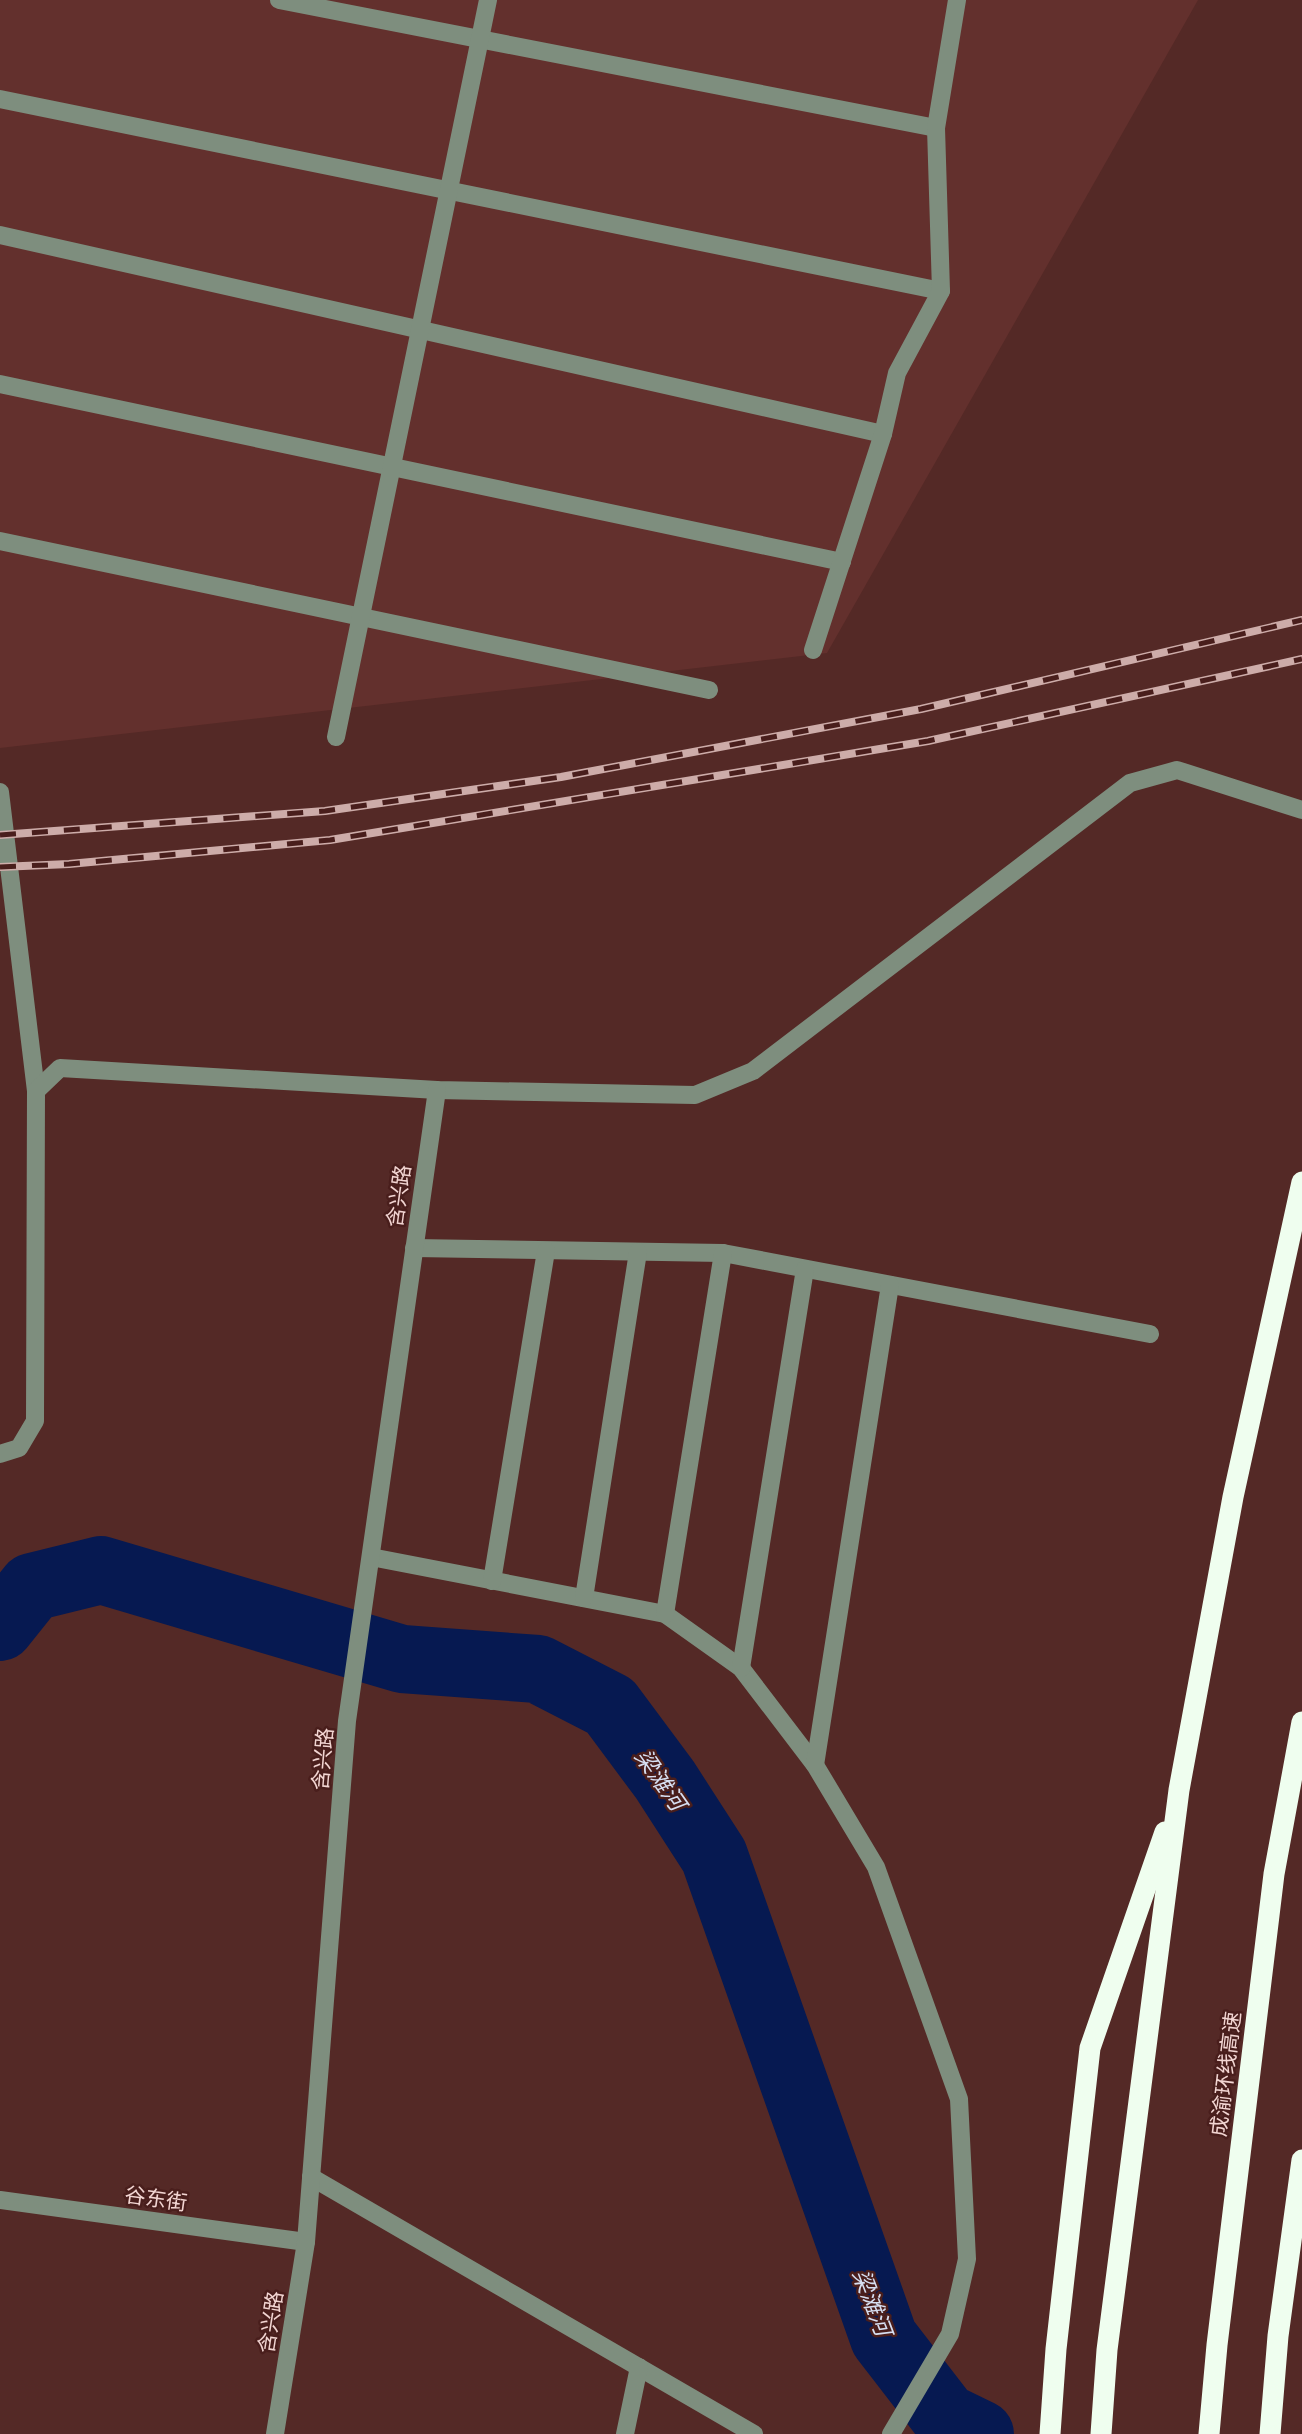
<svg xmlns="http://www.w3.org/2000/svg" width="1302" height="2434" viewBox="0 0 1302 2434" font-family="'Open Sans','Noto Sans SC',sans-serif">
  <rect width="100%" height="100%" fill="#542926"/>
  <path fill="#63302d" d="M0,0h1198l-371,653 -827,95z"/>
  <g fill="none" stroke-linecap="round" stroke-linejoin="round">
    <path stroke="#061951" stroke-width="68" d="M0,1627l32,-40 69,-17 301,89 136,10 72,37 55,74 49,76 170,482 61,79 35,17"/>
    <g stroke="#7e8e7e" stroke-width="18">
      <path d="M279,0l657,128"/>
      <path d="M0,99l941,192"/>
      <path d="M0,235l883,199"/>
      <path d="M0,384l842,178"/>
      <path d="M0,541l709,149"/>
      <path d="M813,650l70,-216 14,-61 44,-82 -5,-163 21,-128"/>
      <path d="M336,737l152,-737"/>
      <path d="M0,792l36,299"/>
      <path d="M414,1248l309,5 427,81"/>
      <path d="M0,1454l19,-6 16,-27 1,-330 24,-23 377,22 258,5 58,-24 377,-288 47,-13 125,40"/>
      <path d="M371,1557l294,57 76,54 74,97 61,102 83,232 8,160 -17,75 -59,100"/>
      <path d="M492,1581l54,-330"/>
      <path d="M584,1598l54,-346"/>
      <path d="M665,1614l58,-361"/>
      <path d="M741,1668l64,-399"/>
      <path d="M815,1765l75,-480"/>
      <path d="M311,2177l443,257"/>
      <path d="M0,2200l306,42"/>
      <path d="M275,2434l31,-192 41,-521 90,-631"/>
      <path d="M625,2434l14,-67"/>
    </g>
    <g stroke="#effeef" stroke-width="21">
      <path d="M1050,2434l6,-85 34,-301 75,-216"/>
      <path d="M1101,2434l6,-84 72,-560 54,-293 69,-315"/>
      <path d="M1209,2434l8,-89 57,-471 28,-152"/>
      <path d="M1270,2434l8,-98 24,-176"/>
    </g>
    <defs>
      <g id="rail">
        <path d="M0,835l325,-24 236,-34 360,-68 381,-89"/>
        <path d="M0,867l69,-3 261,-24 598,-99 374,-82"/>
      </g>
    </defs>
    <use href="#rail" stroke="#cdaca9" stroke-width="8"/>
    <use href="#rail" stroke="#491e1c" stroke-width="5" stroke-dasharray="16" stroke-linecap="butt"/>
  </g>
  <g text-anchor="middle" dominant-baseline="central" stroke-width="5" stroke-linejoin="round" paint-order="stroke">
    <g font-size="21" fill="#f2d5d2" stroke="#491e1c">
      <text transform="translate(398 1196) rotate(-82)">含兴路</text>
      <text transform="translate(322 1759) rotate(-85)">含兴路</text>
      <text transform="translate(1225 2074) rotate(-83)">成渝环线高速</text>
      <text transform="translate(156 2198) rotate(8)">谷东街</text>
      <text transform="translate(270 2322) rotate(-81)">含兴路</text>
    </g>
    <g font-size="23" font-style="italic" fill="#d6dff2" stroke="#491e1c">
      <text transform="translate(661 1779) rotate(55)">梁滩河</text>
      <text transform="translate(873 2302) rotate(69)">梁滩河</text>
    </g>
  </g>
</svg>
